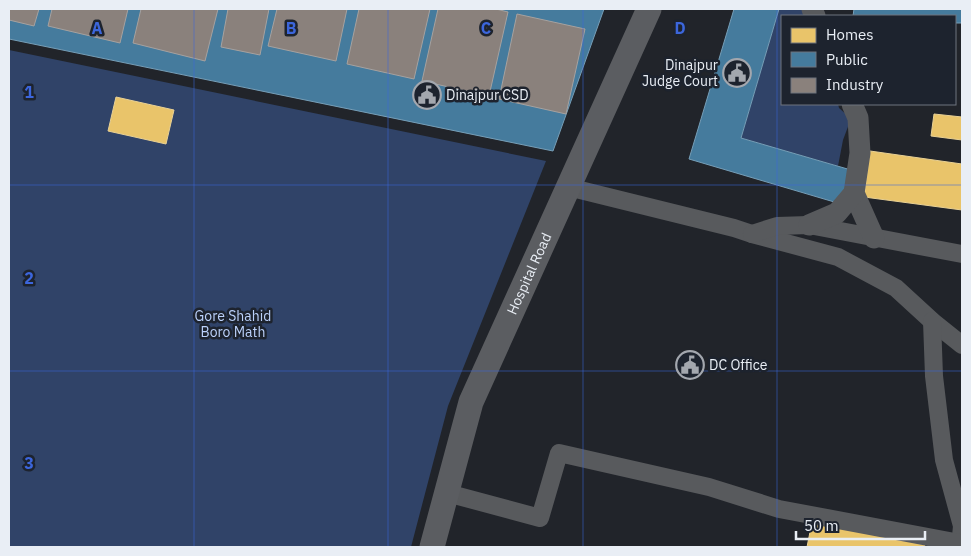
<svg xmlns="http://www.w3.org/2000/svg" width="971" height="556" viewBox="0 0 971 556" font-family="'IBM Plex Sans',sans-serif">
  <rect width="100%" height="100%" fill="#21242a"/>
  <g fill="#304368">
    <path d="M779,9h24l1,7h-22v88h56l1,4 9,8 1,8 -6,16 -5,26 -97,-28z"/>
    <path d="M9,50l537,111 -98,245 -37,141h-402z"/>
  </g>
  <g fill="#e9c46a" stroke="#e9d194">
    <path d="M116,97l58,13 -8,34 -58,-13z"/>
    <path d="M934,114l28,3v23l-31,-4z"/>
    <path d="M870,151l92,13v46l-98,-13z"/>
    <path d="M812,522l113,23 -1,2h-117z"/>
  </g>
  <g fill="#457b9d" stroke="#769eb7">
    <path d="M9,9h595l-51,142 -544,-112z"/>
    <path d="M734,9h45l-38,129 110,32 -10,34 -152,-45z"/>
    <path d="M854,9h108v14h-7v-7h-102z"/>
  </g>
  <g fill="#8a817c" stroke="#a6a2a0">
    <path d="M9,9h30l-5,17 -25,-6z"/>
    <path d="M52,9h76l-8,34 -72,-17z"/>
    <path d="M141,9h77l-13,52 -72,-18z"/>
    <path d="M228,9h41l-9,46 -39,-8z"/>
    <path d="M277,9h70l-11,52 -68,-15z"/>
    <path d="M359,9h71l-16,70 -67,-15z"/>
    <path d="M438,9h58l12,3 -19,84 -67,-15z"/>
    <path d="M517,14l68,15 -19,85 -67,-15z"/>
  </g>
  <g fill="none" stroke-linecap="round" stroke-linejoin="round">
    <g stroke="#585a5d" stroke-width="18">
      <path d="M568,187l166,41 18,6 86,23 58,31 36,33 30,24"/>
      <path d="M752,234l25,-8 32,-1 153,29"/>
      <path d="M932,321l2,55 10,84 18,66 -2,21"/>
      <path d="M447,493l93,25 19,-65 150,34 70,22 181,34"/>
    </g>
    <g stroke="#585a5d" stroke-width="21">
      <path d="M812,9l3,7"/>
      <path d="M852,104l6,14 2,35 -6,40 20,45"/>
      <path d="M809,225l28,-12 17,-20"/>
    </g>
    <path stroke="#5b5d61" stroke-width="25" id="s1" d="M432,547l39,-145 178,-393"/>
  </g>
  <path fill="none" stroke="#3c66dc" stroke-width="1" stroke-opacity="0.55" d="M194,9v538M388,9v538M583,9v538M777,9v538M9,185h953M9,371h953"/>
  <defs>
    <symbol id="civic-ring" viewBox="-11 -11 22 22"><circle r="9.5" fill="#1d232e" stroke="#a3a7ae" stroke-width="1.5"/><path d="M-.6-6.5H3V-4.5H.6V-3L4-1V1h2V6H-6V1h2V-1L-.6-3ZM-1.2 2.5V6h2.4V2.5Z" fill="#a3a7ae"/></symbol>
  </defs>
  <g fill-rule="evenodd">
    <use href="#civic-ring" x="721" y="57" width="32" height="32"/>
    <use href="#civic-ring" x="411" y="79" width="32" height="32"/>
    <use href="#civic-ring" x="674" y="349" width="32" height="32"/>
  </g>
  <g text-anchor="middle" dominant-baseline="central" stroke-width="5" stroke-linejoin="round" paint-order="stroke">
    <g font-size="14" fill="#e9eef5" stroke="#1d232e" text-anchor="start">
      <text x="718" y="65" text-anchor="end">Dinajpur<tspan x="718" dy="16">Judge Court</tspan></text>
      <text x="446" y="95">Dinajpur CSD</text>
      <text x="709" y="365">DC Office</text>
    </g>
    <g font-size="14" fill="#e9eef5" stroke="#1d232e">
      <text stroke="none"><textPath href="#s1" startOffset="291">Hospital Road</textPath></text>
    </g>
    <g font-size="14" fill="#bbd1fa" stroke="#1d232e">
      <text x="233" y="316">Gore Shahid<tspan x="233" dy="16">Boro Math</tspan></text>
    </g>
  </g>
  <g font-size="16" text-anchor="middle" font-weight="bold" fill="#3c66dc" stroke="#1d232e" stroke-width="5" stroke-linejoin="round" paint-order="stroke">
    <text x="97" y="34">A</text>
    <text x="291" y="34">B</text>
    <text x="486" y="34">C</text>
    <text x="680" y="34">D</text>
    <text x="29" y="98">1</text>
    <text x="29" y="284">2</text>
    <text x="29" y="469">3</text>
  </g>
  <rect width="971" height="556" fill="none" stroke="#e9eef5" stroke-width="20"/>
  <rect x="781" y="15" width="175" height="90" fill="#1d232e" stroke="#6f747e"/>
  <rect x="791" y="28" width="25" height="15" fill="#e9c46a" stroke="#6f747e"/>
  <text x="826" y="40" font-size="15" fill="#e9eef5">Homes</text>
  <rect x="791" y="52" width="25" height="15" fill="#457b9d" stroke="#6f747e"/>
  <text x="826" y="65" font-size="15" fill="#e9eef5">Public</text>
  <rect x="791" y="78" width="25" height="15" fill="#8a817c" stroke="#6f747e"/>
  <text x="826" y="90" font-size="15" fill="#e9eef5">Industry</text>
  <path d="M796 531v8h129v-8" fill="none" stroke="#e9eef5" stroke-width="2.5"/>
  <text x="804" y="531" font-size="15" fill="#e9eef5" stroke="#1d232e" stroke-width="4" paint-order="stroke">50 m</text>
</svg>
